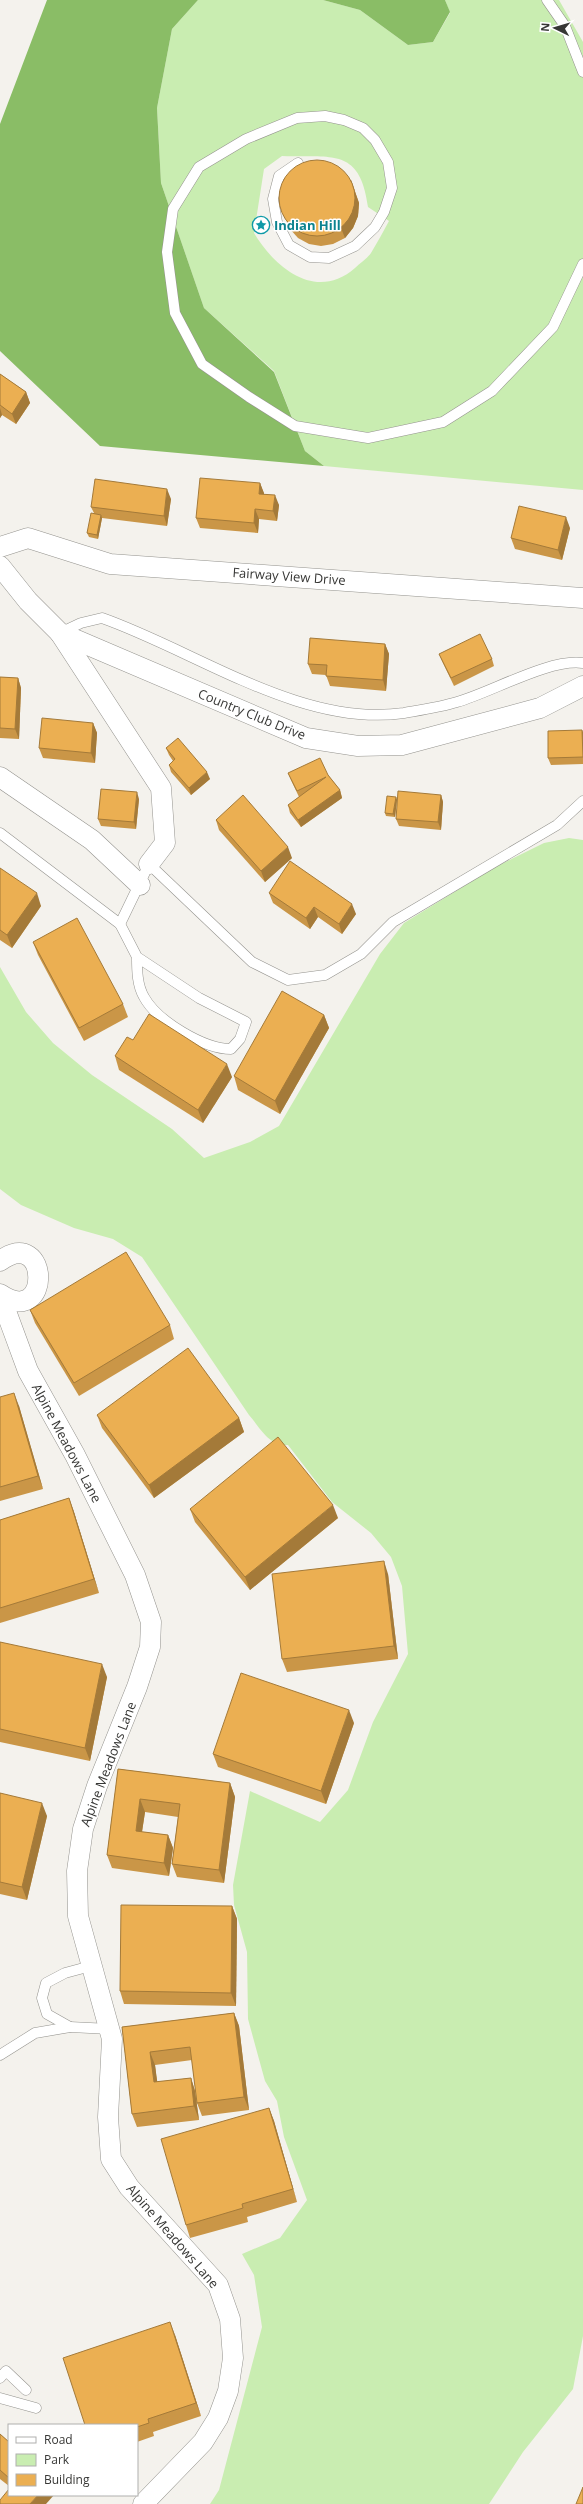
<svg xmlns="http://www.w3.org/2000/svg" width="583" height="2504" viewBox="0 0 583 2504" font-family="'Open Sans',sans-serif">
  <rect width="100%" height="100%" fill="#f4f2ed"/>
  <g fill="#c9edb1" fill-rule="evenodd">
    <path d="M198,0h125l37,10 48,35 25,-3 17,-29 -5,-13h114l24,42v448l-259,-24 -19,-15 -31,-80 -70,-63 -43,-125 -4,-75 15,-79zM282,156c50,2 78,-9 86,51l21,14c-6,11 -12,22 -18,32 -4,6 -11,10 -16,15 -39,34 -80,0 -101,-35l10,-64z"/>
    <path d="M569,838l14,2v1496l-10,53 -50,63 -34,52h-279l9,-14 43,-163 -8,-52 -12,-21 38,-16 27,-38 -23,-63 -7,-36 -12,-20 -17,-62 -1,-67 -13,-47 -1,-20 17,-94 70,31 28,-32 25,-68 35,-68 -6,-68 -11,-29 -20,-24 -39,-31 -44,-57c-19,1 -27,-16 -39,-30l-107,-158 -29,-18 -39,-11 -53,-23 -21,-16v-222l26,45 27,31 39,32 80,54 32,29 46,-16 29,-16 101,-172 24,-31 91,-56 49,-24z"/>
  </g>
  <g fill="#8abd66">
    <path d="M47,0h151l-26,29 -15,79 4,75 43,125 70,64 31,79 19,15 -224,-20 -100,-95v-227z"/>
    <path d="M323,0h122l5,12 -17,30 -25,3 -48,-35z"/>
  </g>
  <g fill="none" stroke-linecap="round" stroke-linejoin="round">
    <defs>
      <g id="service">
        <path d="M547,0l18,26 18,46"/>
        <path d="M298,163l-19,13 -6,23 4,23 12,23 21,12 19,1 26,-12 20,-19 9,-15 8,-24 -4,-26 -13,-22 -12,-12 -19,-8 -19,-4 -28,2 -51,21 -47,28 -26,42 -6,43 8,61 27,51 47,33 46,29 73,12 75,-16 49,-31 61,-64 30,-63"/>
        <path d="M60,633l21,-10 21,-5c94,33 200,110 302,95 17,-3 37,-6 53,-11 35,-10 93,-44 126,-39"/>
        <path d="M0,833l120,91 17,33 62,41 47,24 -6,17 -9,10c-27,0 -74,-28 -87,-52 -7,-12 -7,-27 -7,-40"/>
        <path d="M120,924l29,-60 103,98 36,18 37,-5 36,-21 32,-32 164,-97 26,-24"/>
        <path d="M70,2027l-23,-13 -5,-16 4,-15 19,-10 26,-7"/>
        <path d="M0,2055l35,-22 35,-6 40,2"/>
        <path d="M0,2378l6,-7 20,19"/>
        <path d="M0,2398l36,10"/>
      </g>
      <g id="minor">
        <path d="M0,547l28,-9 82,26 473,34"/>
        <path d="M0,566l28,35 32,32 246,105 52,8 44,-1 138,-37 43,-22"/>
        <path d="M60,633l101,155 4,55 -16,21"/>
        <path d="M0,777l92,63 48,45"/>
        <path d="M0,1261c50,-36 52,68 0,33"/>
        <path d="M0,1295l28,76 47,84 60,120 16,47 -1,25 -13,40 -40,99 -14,43 -6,42 1,45 34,123 -4,78 3,42 18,28 89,98 12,34 3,39 -5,33 -10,27 -15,24 -60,62"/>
      </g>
    </defs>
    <use href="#service" stroke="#94938e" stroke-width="11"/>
    <use href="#minor" stroke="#94938e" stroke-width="21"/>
    <use href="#service" stroke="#fff" stroke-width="10"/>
    <use href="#minor" stroke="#fff" stroke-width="20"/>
  </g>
  <g fill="#ca9647">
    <path d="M351,180l8,23 -1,13 -5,12 -8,10 -12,6 -12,2 -12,-2 -11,-6 -8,-9 -9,-21z"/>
    <path d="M0,374l26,18 4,11 -14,21 -14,-9 -2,3z"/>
    <path d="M260,483l4,11 15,11 -2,16 -18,-2 -1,14 -58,-5 -4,-10z"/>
    <path d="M171,499l-4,27 -65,-8 -4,21 -9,-2 -2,-4 7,-20 -3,-6z"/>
    <path d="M570,528l-8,32 -47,-11 -4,-11z"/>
    <path d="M385,644l4,10 -3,37 -56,-5 -4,-11 -14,-1 -4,-10z"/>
    <path d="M439,654l53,5 2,7 -40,20 -12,-25z"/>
    <path d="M0,677l18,1 3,10 -2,51 -19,-1z"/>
    <path d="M93,723l4,10 -2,30 -52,-5 -4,-10z"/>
    <path d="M583,732v32l-32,1 -3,-7z"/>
    <path d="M166,748l44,31 -19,16 -20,-23 -2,-7 4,-4 -4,-6z"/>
    <path d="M288,773l40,2 12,15 2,8 -41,29 -11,-14 -2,-8 11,-8 -8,-17z"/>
    <path d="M441,795l2,7 -2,28 -42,-4 -3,-7z"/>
    <path d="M396,797l1,3 -2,17 -9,-1 -1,-3z"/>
    <path d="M139,799l-3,30 -35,-3 -3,-7z"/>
    <path d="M216,820l76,38 -27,24 -46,-52z"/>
    <path d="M0,868l41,38 -29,42 -12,-8z"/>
    <path d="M269,893l87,21 -14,20 -24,-17 -8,12 -37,-26z"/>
    <path d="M33,942l90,62 5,13 -44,24 -46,-86z"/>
    <path d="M324,1015l5,13 -49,86 -42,-24 -4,-14z"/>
    <path d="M133,1040l99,37 -29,46 -84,-53 -4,-14z"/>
    <path d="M30,1310l140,15 4,14 -95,57 -44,-73z"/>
    <path d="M0,1397l19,9 24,83 -43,12z"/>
    <path d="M97,1415l142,3 5,14 -90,66 -52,-70z"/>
    <path d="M69,1498l5,14 25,81 -99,30v-103z"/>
    <path d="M190,1509l148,9 -88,72 -55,-68z"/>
    <path d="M388,1574l10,85 -111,13 -5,-13z"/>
    <path d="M0,1642l107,35 -17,84 -90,-19z"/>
    <path d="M354,1723l-28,81 -108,-37 -5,-13z"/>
    <path d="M118,1769l112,14 5,14 -11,86 -47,-6 -5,-13 6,-47 -33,-5 -3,20 26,3 5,13 -4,28 -57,-8 -5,-13z"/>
    <path d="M0,1793l47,23 -20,84 -27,-6z"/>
    <path d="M232,1906l5,13 -1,87 -112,-2 -4,-13z"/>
    <path d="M234,2013l5,13 10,84 -47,6 -5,-13 -5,-43 -37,5 2,17 34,-4 4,13 4,29 -62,7 -5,-13 -10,-87z"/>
    <path d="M269,2108l5,13 23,81 -50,15 1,5 -58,16 -4,-13z"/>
    <path d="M175,2335l26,81 -48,16 1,4 -17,6v-17z"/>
    <path d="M0,2434l9,8v44l-9,-7z"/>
  </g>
  <g fill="#a47a39">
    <path d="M351,180l8,23 -1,13 -5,12 -8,10 -4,-10z"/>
    <path d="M26,392l4,11 -14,21 -4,-10z"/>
    <path d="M0,408l2,7 -2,3z"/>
    <path d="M260,483l4,10 -1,11 -4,-10z"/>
    <path d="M167,489l4,10 -4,27 -3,-10z"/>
    <path d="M275,495l4,10 -2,16 -4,-10z"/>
    <path d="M255,509l4,10 -1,14 -4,-10z"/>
    <path d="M101,515l1,3 -4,21 -1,-4z"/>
    <path d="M566,517l4,11 -8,32 -4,-10z"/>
    <path d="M385,644l4,10 -3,37 -3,-11z"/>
    <path d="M18,678l3,10 -2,51 -4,-10z"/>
    <path d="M93,723l4,10 -2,30 -4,-10z"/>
    <path d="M582,730l1,2v26v-1z"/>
    <path d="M207,772l3,7 -19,16 -2,-7z"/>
    <path d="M340,790l2,8 -41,29 -3,-7z"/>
    <path d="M137,792l2,7 -3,30 -2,-7z"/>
    <path d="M441,795l2,7 -2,28 -3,-8z"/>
    <path d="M396,797l1,3 -2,17 -2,-3z"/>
    <path d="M288,847l4,11 -27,24 -4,-11z"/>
    <path d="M37,893l4,13 -29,42 -5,-13z"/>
    <path d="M352,904l4,10 -14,20 -3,-10z"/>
    <path d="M314,907l4,10 -8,12 -4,-11z"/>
    <path d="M324,1015l5,13 -49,86 -5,-13z"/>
    <path d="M227,1064l5,13 -29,46 -5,-13z"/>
    <path d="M14,1393l5,13 24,83 -5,-13z"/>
    <path d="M239,1418l5,14 -90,66 -5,-13z"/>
    <path d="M69,1498l5,14 25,81 -5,-14z"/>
    <path d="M333,1505l5,13 -88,72 -5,-13z"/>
    <path d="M384,1561l4,13 10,85 -4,-13z"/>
    <path d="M102,1664l5,13 -17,84 -5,-13z"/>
    <path d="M349,1710l5,13 -28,81 -5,-13z"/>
    <path d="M230,1783l5,14 -11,86 -5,-13z"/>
    <path d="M140,1799l5,13 -5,32 -4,-13z"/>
    <path d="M42,1803l5,13 -20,84 -5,-13z"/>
    <path d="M168,1835l5,13 -4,28 -5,-13z"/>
    <path d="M232,1906l5,13 -1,87 -5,-13z"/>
    <path d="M234,2013l5,13 10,84 -5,-13z"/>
    <path d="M150,2052l5,13 4,30 -5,-13z"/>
    <path d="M191,2078l4,13 4,29 -5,-14z"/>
    <path d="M269,2108l5,13 23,81 -4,-13z"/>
    <path d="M170,2322l5,13 26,81 -5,-13z"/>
    <path d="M38,2495h16l-8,9h-16z"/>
  </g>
  <g fill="#ebaf52" stroke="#a47a39">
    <circle cx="317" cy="198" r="38"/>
    <path d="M0,374l26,18 -14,22 -12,-9z"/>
    <path d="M200,478l60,5 -1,11 16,1 -2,16 -18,-2 -1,14 -58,-5z"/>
    <path d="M95,479l72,10 -3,27 -73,-9z"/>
    <path d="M519,506l47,11 -8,33 -47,-12z"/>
    <path d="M91,513l10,2 -4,20 -10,-2z"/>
    <path d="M480,634l12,25 -41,19 -12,-24z"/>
    <path d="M310,638l75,6 -2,36 -57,-4 1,-11 -19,-1z"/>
    <path d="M0,677l18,1 -3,51 -15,-1z"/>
    <path d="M42,718l51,5 -2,30 -52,-5z"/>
    <path d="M582,730l1,27 -35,1v-27z"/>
    <path d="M178,738l29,34 -18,16 -20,-23 6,-6 -9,-11z"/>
    <path d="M320,758l8,17 12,15 -42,30 -10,-15 38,-28 -29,14 -9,-18z"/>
    <path d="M101,789l36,3 -3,30 -36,-3z"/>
    <path d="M398,791l43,4 -3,27 -42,-3z"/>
    <path d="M243,795l45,52 -27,24 -45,-51z"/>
    <path d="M387,796l9,1 -3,17 -8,-1z"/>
    <path d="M290,861l62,43 -13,20 -25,-17 -8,11 -37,-25z"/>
    <path d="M0,868l37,25 -30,42 -7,-5z"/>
    <path d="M77,918l46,86 -44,24 -46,-86z"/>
    <path d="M282,991l42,24 -49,86 -41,-25z"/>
    <path d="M149,1014l78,50 -29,46 -83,-54 12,-19 6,3z"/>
    <path d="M126,1252l44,73 -96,58 -44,-73z"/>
    <path d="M188,1348l51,70 -90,67 -52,-70z"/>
    <path d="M14,1393l24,83 -38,11v-90z"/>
    <path d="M278,1437l55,68 -88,72 -55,-68z"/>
    <path d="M69,1498l25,81 -94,29v-88z"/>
    <path d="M384,1561l10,85 -112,13 -10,-85z"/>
    <path d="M0,1642l102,22 -17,84 -85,-19z"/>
    <path d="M241,1673l108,37 -28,81 -108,-37z"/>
    <path d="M118,1769l112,14 -11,87 -47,-6 8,-60 -40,-5 -4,32 32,4 -4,28 -57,-8z"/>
    <path d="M0,1793l42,10 -20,84 -22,-5z"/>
    <path d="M121,1905l111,1 -1,87 -111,-2z"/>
    <path d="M234,2013l10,84 -47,6 -7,-56 -40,5 4,30 37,-4 3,28 -62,8 -10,-87z"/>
    <path d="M269,2108l24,81 -51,15 1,4 -57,17 -25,-86z"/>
    <path d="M170,2322l26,81 -48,16 1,4 -12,4v-2h-52l-22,-67z"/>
    <path d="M0,2434l9,8v36l-9,-8z"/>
    <path d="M583,2487v17h-7z"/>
    <path d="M9,2489v6h29l-8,9h-30v-4z"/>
  </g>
  <defs>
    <symbol id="sight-ring" viewBox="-11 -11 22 22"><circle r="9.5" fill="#fff" stroke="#0f9aa8" stroke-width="1.5"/><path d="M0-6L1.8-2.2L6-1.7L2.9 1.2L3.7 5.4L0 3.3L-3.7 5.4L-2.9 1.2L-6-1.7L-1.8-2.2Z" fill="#0f9aa8"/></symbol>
  </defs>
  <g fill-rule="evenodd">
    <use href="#sight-ring" x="251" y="215" width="20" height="20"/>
  </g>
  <g text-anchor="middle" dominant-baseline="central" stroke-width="3" stroke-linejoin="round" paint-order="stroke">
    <g font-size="13" font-weight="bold" fill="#0d838f" stroke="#fff" text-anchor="start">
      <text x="274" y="225">Indian Hill</text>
    </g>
    <g font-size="13" fill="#373735" stroke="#fff">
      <text transform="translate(289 576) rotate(4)">Fairway View Drive</text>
      <text transform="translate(252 714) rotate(22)">Country Club Drive</text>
      <text transform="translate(67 1443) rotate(62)">Alpine Meadows Lane</text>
      <text transform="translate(108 1764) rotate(-69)">Alpine Meadows Lane</text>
      <text transform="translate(173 2236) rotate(49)">Alpine Meadows Lane</text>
    </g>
  </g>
  <rect x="8" y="2424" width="130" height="72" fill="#ffffff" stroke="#afafae"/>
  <rect x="16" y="2437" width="20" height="6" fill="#ffffff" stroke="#afafae"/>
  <text x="44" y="2444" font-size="12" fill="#373735">Road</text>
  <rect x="16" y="2454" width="20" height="12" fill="#c9edb1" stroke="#afafae"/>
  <text x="44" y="2464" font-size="12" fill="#373735">Park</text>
  <rect x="16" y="2474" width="20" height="12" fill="#ebaf52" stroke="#afafae"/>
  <text x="44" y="2484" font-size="12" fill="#373735">Building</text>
  <g transform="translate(555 28) rotate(275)" stroke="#ffffff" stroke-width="3" paint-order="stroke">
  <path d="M0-3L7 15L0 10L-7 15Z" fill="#373735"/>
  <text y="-6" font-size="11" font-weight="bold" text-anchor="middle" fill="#373735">N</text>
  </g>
</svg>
